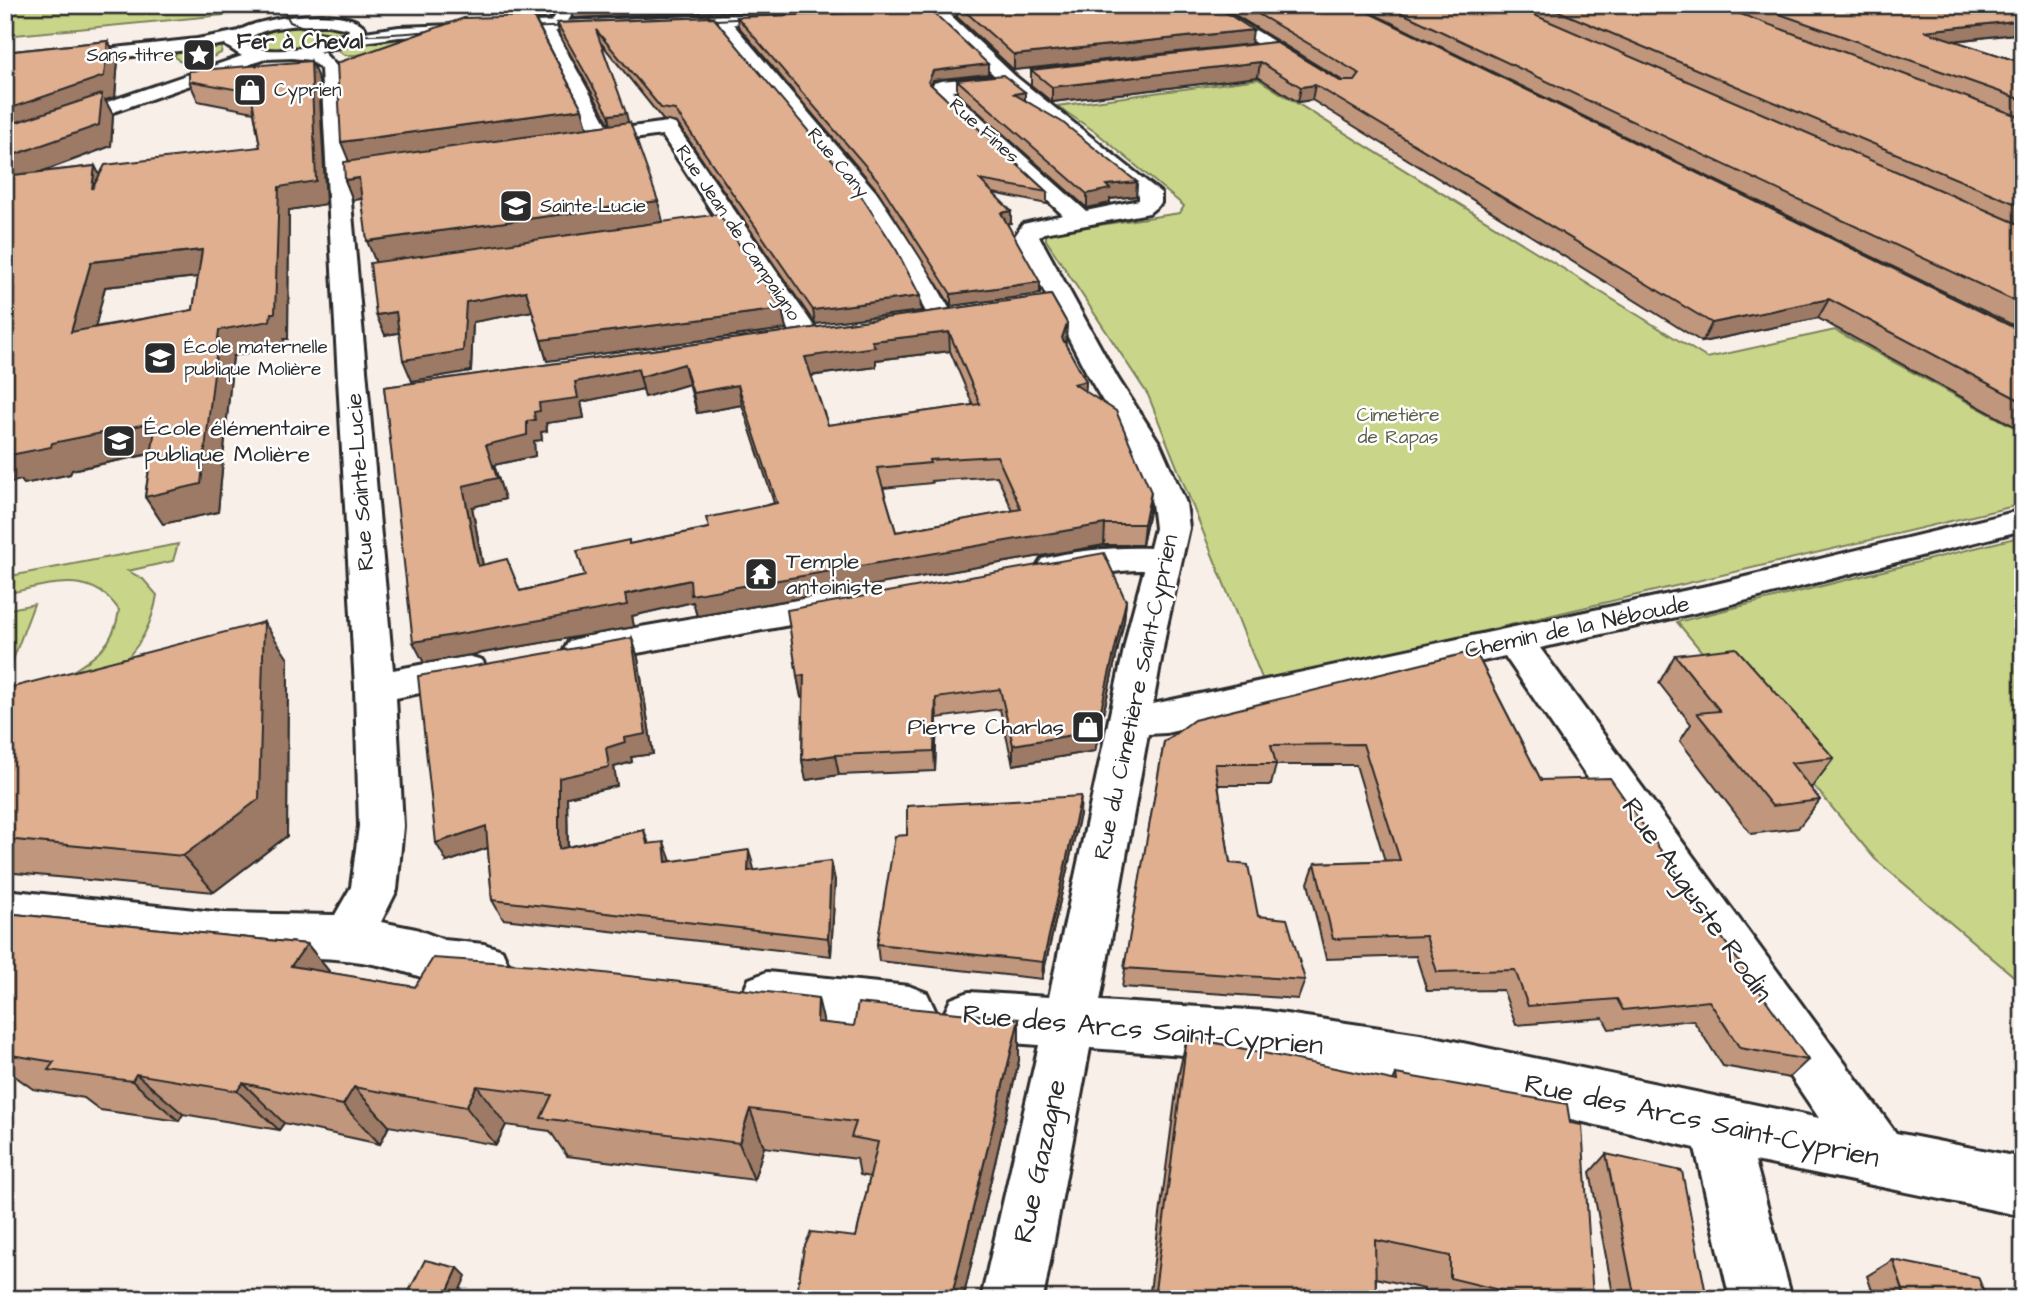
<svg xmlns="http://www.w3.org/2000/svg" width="2028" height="1304" viewBox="0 0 2028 1304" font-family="'Architects Daughter',sans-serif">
  <rect width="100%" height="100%" fill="#f9efe9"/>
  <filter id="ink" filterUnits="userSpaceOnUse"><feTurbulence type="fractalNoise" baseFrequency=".0143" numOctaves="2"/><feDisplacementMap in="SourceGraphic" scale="14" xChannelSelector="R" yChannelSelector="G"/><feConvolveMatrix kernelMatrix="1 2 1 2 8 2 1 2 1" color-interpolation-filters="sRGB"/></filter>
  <g filter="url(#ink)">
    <g fill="#c9d588" stroke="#7a805a" stroke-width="2">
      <path d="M5,5h238l3,8 -241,23z"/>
      <path d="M313,23l29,3 4,3c-2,3 -4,8 -9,11 -21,9 -74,17 -92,3 12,-19 48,-18 68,-20z"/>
      <path d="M403,36c-11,14 -41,20 -59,19l-6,-5 9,-6z"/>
      <path d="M223,42l-2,11 -25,12 -17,-4 -8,-10z"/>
      <path d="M1258,79l449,279 128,-28 188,102v72l-759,179 -116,-288 -102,-155v-5l12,-4 122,-18 4,-7 -87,-73 -40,-27z"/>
      <path d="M2023,536v448l-148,-125 -198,-237z"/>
      <path d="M178,544l-5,17 -45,10 15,8 14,16c-4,26 -18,58 -43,73 -14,7 -38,8 -54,11 32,-20 54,-30 59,-69 -28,-42 -71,-25 -114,-16v-17z"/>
      <path d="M34,604l-29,77v-71z"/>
    </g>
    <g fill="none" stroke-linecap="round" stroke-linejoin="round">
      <defs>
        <g id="minor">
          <path d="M562,5h16l-12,19 -6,2 -8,-5z"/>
          <path d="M936,5l6,2 73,69 146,117v10l-12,10 -105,20 -5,3 79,143 42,65 26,59 3,25 -22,98 -14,78 563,-120 307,-74v20l-307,78 -176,40 356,485 127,25v58l-268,-55 37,138h-62l-35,-151 -275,-64 -154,-23 -176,-13 -47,251h-62l58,-254 -70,-5 -18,-7 -8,-17 8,-17 18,-7 80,5 80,-371 15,-56c-31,-1 -75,12 -102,5l-5,-8 5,-8c35,-9 72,-12 108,-11l5,-20 -3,-25 -24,-59 -38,-65 -75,-143 8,-12 40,-9 -133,-125 4,-7 7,-2 54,-5 -65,-63 -2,-3zM1005,86l134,109v5l-53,11 -134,-120zM1505,656l314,462 -399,-84 -154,-23 -166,-10 48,-267 18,-1z"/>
          <path d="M1194,5h20l107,65 -9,5 -6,-1z"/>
          <path d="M721,15l6,2 149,175 48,72 30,53 -4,6 -9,2 -9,-2 -32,-59 -41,-64 -146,-180z"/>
          <path d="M545,22l8,5 57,103 58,-8 7,2 147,214 -4,6 -10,2 -10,-2 -136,-209 -79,11 -7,-2 -3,-4 3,-4 16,-3 -55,-106z"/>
          <path d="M240,31l8,5 -2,4 -49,9 -192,21v-10l192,-21z"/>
          <path d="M289,48l35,5 15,16 54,601 75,-14 14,4 6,10 -6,10 -86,18 7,128 -6,64 -16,32 35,7 28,11 40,4 18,6 7,16 -7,16c-42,15 -83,-9 -124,-17 -51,-11 -103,-6 -155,-10 -73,-5 -145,-16 -218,-24v-41l219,23 111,2 16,-28 8,-61 -4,-138 -34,-619 -11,-9 -27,-3 -3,-4z"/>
          <path d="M837,593l13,3 5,9 -5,9 -267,49 -14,-4 -5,-9 5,-9 14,-4z"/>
          <path d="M767,972l142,14 18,7 8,17 -8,17 -18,7 -142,-16 -18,-7 -7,-16 7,-16z"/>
        </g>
        <path id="major" d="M858,5h225l-8,5 -196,8 -7,-4 -73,3 -8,5 -392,15 -49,7 -56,14 -29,1 -260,91v-13l237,-81 -17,-11c4,-6 8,-11 15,-15 23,-13 108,-25 125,-2v4l34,-5 357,-13 8,-5zM328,25l21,4 -1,3c-27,14 -77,27 -105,11 20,-19 58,-18 85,-18z"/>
      </defs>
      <use href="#minor" stroke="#2b2b2b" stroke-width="6"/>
      <use href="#major" stroke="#2b2b2b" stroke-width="6"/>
      <use href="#minor" fill="#fff" fill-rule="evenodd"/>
      <use href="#major" fill="#fff" fill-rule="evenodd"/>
      <g stroke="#2b2b2b" stroke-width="2">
        <path d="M281,5l9,17c50,22 105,11 157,8"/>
        <path d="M913,11l62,-2"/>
        <path d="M747,16l175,-7"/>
        <path d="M696,21l59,-3"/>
        <path d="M521,28l56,-2"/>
      </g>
    </g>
    <g fill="#c0967c" stroke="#2b2b2b" stroke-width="2" fill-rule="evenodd">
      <path d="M516,5h41v2l-7,12h-15l47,90 5,19 23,-3 -51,-91 -2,-11 156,-6 208,294 -106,13 -138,-201 -14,-3 -62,-77 62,179 119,87 4,20 -239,32 -15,-50 -59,11 -2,49 -59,10 -13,-48 -14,2 -10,-73 -13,-63 -9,1 -8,-20 4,-19 170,-145z"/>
      <path d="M570,5h301l-298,13z"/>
      <path d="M957,5h257l37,39 -237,26 -57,-53z"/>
      <path d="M1219,5h134l670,327v99l-205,-113 -116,24 -390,-242 -14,2 -40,-25 -206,25 -21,-17v-15l244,-28 65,39h3z"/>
      <path d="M1355,5h668v28l-69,8 69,22v267z"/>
      <path d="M737,17l251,47v10l-55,6 -2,5 116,107v12l-54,-11 18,30h-4l33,71 -89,12 -73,-115 -140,-165z"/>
      <path d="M108,41l10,19 -3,37 -10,3 8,15 -2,31 -70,26 54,-6 4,9 161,-28 -6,-35 -56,-11 -9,-20 122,-20 8,20 7,123 -37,6 -1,129h-4l-1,7 -50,10 -15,156 -55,12 -18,-27 6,-43 -79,16 -2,4 -46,10 -3,-4 -16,-428zM198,277l-5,33 -98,17 10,-40z"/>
      <path d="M957,80l68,20 112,82 -1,14 -26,3v4l-23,5 -130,-115z"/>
      <path d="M1051,295l16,28 -2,21 21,37 -1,10 64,121 -7,33h-38l-407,71 -4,-14 -61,14 2,11 -210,36 -40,-276zM950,351l23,54 -145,20 -17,-49 65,-9v-7zM689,384l8,29 45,-8 32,98 -66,25 -78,16 -45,32 -65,15 -37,-26 -11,-58 33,-8 -11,-34 41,-9 -1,-15 8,-1 -1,-8 6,-1 -1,-8 38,-5 -3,-16 62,-13 2,8zM997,476l16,35 -117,21 -13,-44 49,-5 -1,-2z"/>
      <path d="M1126,601l-2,20 -29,130 -82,14 -13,-56 -63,9 -2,53 -96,4 -33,5 -4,-20 1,-64 -2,1 -4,-21z"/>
      <path d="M632,638l6,20 15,96 -22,3 1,5 -18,5 3,19 -50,11 1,50 76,-17 5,14 22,17 164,19 -4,76 -328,-37 -11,-19 -4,-52 -41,14z"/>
      <path d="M1475,651l66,129 267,280 -19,18 -66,-12 -30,-46 -84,9 -6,-11 -87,7 -13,-35 -76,1 -11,-35 -90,3 -18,-76 7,-20 70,-2 -29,-96h-80l-5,20h-53l12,78 28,53 47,64 -7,19 -176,-12 42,-245z"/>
      <path d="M1675,655l159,103 -22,29h-2l10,13 -22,28 -47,6 -71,-93 11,-17 -32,-41z"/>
      <path d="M288,659l-1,177 -73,56 -209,-20v-183z"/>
      <path d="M1080,814l-38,165 -163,-18 -2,-17 30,-109z"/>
      <path d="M5,913l302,31 23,29 85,14 409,36 195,37 -56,239h-167l60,-62 14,-60 -10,-2 -3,-16 -93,-12 -10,33 -187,-24 -17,-25 -44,-6 -10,20 -107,-19 -9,18 -96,-21 -5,7 -96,-16 -4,7 -79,-11 -16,-12 -51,-9 -24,-17 -4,-1z"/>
      <path d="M1187,1037l206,44 3,-7 197,225h-169v-10l-48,-11v21h-227l29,-222z"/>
      <path d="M1606,1154l101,145h-93l-24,-127z"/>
      <path d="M1893,1260l94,39h-112l-8,-23z"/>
    </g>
    <g fill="#9c7a65" stroke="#2b2b2b" stroke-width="2">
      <path d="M547,5h10v2l-7,12z"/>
      <path d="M2023,20v13l-106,12 7,-14z"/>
      <path d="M1253,30l-2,14 -237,26v-15z"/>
      <path d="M108,41l10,19 -3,37 -10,3 8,15 -2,31 -106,39v-75z"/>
      <path d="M311,61l8,20 7,123 -37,6 -1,129h-4l-1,7 -50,10 -15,156 -55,12 -18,-27 134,-310z"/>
      <path d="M1260,62l-2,15 -206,25v-15z"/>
      <path d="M988,64v10l-55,6 -5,12v-10l5,-11z"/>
      <path d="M1315,85l-3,15 -14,2 3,-15z"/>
      <path d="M1025,92v13l-11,-11z"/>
      <path d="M582,109l6,22 -238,33 -9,-22z"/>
      <path d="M626,113l3,12 -18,2 -2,-12z"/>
      <path d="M95,166l12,23h-15z"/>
      <path d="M359,178l9,20 -15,2 -8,-20z"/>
      <path d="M1137,182l-1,14 -26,3v4l-23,5v-14l19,-9z"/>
      <path d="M658,201l5,21 -287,41 -9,-22z"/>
      <path d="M1011,211v12l-10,1v-11z"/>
      <path d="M202,250l13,25 -110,12 -17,71 -17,-26 20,-70z"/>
      <path d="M1040,282v12l-89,12v-12z"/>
      <path d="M526,291l7,20 -60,11 -2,49 -59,10 -9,-21 63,-58z"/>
      <path d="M920,296l1,15 -106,13 -2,-14z"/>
      <path d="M1829,299l-11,19 -116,24 10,-19z"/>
      <path d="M782,309l4,20 -239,32 -6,-21z"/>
      <path d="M396,312l8,20 -19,3 -9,-20z"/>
      <path d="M1067,323l-1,19 -5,15 1,-19z"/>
      <path d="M949,332l1,19 -74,9v7l-68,9 -3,-19 67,-16z"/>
      <path d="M684,364l5,20 -44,13 -5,-20z"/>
      <path d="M638,369l5,20 -62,13 3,16 -38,5 1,8 -6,1 1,8 -8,1 1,15 -41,9 11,34 -33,8 15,81 -9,-22 -15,-80 23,-41 41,-24 12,-18 36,-21z"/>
      <path d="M1086,381l-1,20 -11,-17z"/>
      <path d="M738,385l4,20 -45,8 -4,-20z"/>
      <path d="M156,422l17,27 -101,21 -2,4 -46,10 -3,-4 -16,4v-32z"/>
      <path d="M1151,492l-2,20 -7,33 2,-21z"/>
      <path d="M1105,524l-1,21 -407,71 -4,-14 -61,14 2,11 -210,36 -11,-21 277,-62z"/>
      <path d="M1126,601l-2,20 -29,130 -82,14v-20z"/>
      <path d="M264,622l24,37 -1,177 -73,56 -31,-36z"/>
      <path d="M632,638l6,20 15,96 -22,3 1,5 -18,5 3,19 -50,11 1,71 -9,-19v-71l47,-30z"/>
      <path d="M804,675l3,20 -6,2 -4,-21z"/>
      <path d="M936,698l1,20 -2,53 -1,-20z"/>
      <path d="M835,755l4,20 -33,5 -4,-20z"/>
      <path d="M1081,796l-1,18 -38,165 1,-17z"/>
      <path d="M486,826l10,19 -49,17 -11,-19z"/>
      <path d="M664,842l7,19 -5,1z"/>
      <path d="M749,850l5,19v21l-6,-19z"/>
      <path d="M831,861l4,19 -4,76 -3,-18z"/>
      <path d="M307,944l35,43 -51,-21z"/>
      <path d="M818,998l10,42 -11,-18z"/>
      <path d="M1019,1019v41l-56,239h-12z"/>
      <path d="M136,1074l47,40 -4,7 -47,-40z"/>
      <path d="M243,1083l41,40 -5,7 -42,-39z"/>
      <path d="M477,1086l29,39 -10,20 -30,-38z"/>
      <path d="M354,1087l35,39 -9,18 -37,-39z"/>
      <path d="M750,1109l14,38 -10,33 -15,-37z"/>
      <path d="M458,1268l8,8 -10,23h-12z"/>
    </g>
    <g fill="#dfaf90" stroke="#2b2b2b" stroke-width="2" fill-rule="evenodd">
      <path d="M958,5h256l39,25 -239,25z"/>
      <path d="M1243,5h110l670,327v70l-194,-103 -117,24 -397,-238 -14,2 -41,-25 -208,25 -21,-17 244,-28 65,39h15l5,-7z"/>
      <path d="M1385,5h126l512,221v79z"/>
      <path d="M1544,5h172l307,113v89z"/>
      <path d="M1754,5h269v15l-99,11 99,32v37z"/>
      <path d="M931,10l57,54 -55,7 -5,11 119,110 -67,-12 31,31 -10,2 39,69 -89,12 -74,-115 -140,-162z"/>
      <path d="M533,16l49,93 -241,33 -4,-79 127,-45z"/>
      <path d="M713,17l143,171 41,63 23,45 -107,14 -138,-200 -14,-2 -65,-78 30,83 -17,2 -52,-92z"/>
      <path d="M108,41l-4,35 -99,34v-58z"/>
      <path d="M311,61l5,120 -37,6 -4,126h-4l-1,8 -51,9 -18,154 -56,13 11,-75 -104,21 -1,4 -46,9v-280l90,-10 -3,23 13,-24 155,-18 -9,-55 -62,-11v-10zM202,250l-9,60 -122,22 20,-70z"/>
      <path d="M1003,75l22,17 -11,2 48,28 75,60 -31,3 4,4 -23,5 -130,-114z"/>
      <path d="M102,94l-3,31 -94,33v-32z"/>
      <path d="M630,122l28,79 -291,40 -8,-63 -14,2 -1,-18z"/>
      <path d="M719,214l63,95 -241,31 -15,-49 -60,11 -3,49 -60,9 -7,-48 -20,3 -6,-52z"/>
      <path d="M1051,295l16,28 -5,15 24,43 -12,3 42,27 35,81 -7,32h-39l-414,71 -1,-15 -65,14 2,11 -214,37 -29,-255zM949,332l31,72 -152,21 -23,-68 70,-10 -3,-6zM684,364l9,29 45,-8 39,118 -71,15 3,10 -80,16v-4l-52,11 8,25 -65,15 -13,-32 -29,7 -15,-80 34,-8 -11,-33 41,-10v-14l8,-1 -1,-8 6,-1 -1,-8 39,-5 -3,-16 63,-13 2,8zM997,456l24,53 -125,23 -19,-64 53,-5 -1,-3z"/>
      <path d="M1104,553l22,48 -30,130 -83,14 -13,-56 -64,9 -2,53 -99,4 -33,5 2,-85 -7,1 -10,-66z"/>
      <path d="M264,622l-5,177 -76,57 -178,-17v-150z"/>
      <path d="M632,638l14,96 -22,4 1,4 -19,6 3,19 -50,11v71l85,-19 3,14 17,-2 2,20 83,-12 -1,21 83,-10 -3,77 -336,-38 -6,-74 -50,17 -18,-167z"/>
      <path d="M1736,648l98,110 -43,5 29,37 -48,6 -75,-93 23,-2 -45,-56z"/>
      <path d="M1475,651l66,129 69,-2 198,282 -68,-12 -31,-47 -86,9 -6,-11 -89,7 -13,-36 -78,2 -11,-36 -93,3 -18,-76 85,-3 -37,-116 -92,1 5,19h-61l15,99 18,2 10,51 29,3 18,61 -181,-12 40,-226 30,-22z"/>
      <path d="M1081,796l-38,166 -166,-18 18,-108 12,-1v-29z"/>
      <path d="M5,913l302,31 -16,22 124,21 18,-29 102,7 283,33 -1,24 37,4 4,-23 161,16 -68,280h-155l8,-51 7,-16 45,5 22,-95 -27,-5 5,-15 -106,-13 -11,34 -198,-25 11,-23 -75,-9 -11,21 -112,-20 -11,18 -100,-22 -6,8 -101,-17 -4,7 -84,-11 6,-8 -49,-8z"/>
      <path d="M1187,1037l210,44 -1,-7 171,30 3,19 12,2 11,174h-57l-86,-21v-22l-75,-16 1,59h-222z"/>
      <path d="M1606,1154l76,17 25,128h-72z"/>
      <path d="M425,1260l33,8 -14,31h-39z"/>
      <path d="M1893,1260l85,17 9,22h-81z"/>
    </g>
  </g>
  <defs>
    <symbol id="sight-square" viewBox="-11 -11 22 22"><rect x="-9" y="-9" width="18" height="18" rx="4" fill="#2b2b2b" stroke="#fff"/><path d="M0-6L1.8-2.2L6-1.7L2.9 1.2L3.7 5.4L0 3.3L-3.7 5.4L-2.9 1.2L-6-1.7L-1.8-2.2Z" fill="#fff"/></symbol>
    <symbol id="shop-square" viewBox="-11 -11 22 22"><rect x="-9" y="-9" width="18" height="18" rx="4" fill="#2b2b2b" stroke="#fff"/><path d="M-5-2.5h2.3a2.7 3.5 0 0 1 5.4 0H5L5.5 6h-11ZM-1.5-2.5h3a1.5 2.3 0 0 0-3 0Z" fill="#fff"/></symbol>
    <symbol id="school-square" viewBox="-11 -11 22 22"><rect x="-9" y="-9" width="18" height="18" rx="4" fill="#2b2b2b" stroke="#fff"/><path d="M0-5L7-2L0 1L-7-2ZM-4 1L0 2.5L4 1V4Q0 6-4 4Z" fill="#fff"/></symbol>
    <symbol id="temple-square" viewBox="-11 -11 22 22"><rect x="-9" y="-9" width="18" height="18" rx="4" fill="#2b2b2b" stroke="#fff"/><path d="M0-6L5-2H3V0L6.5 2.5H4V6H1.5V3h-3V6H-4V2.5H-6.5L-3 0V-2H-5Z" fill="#fff"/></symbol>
  </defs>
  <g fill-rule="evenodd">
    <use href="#sight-square" x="180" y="36" width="38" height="38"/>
    <use href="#shop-square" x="231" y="71" width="38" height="38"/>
    <use href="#school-square" x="497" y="187" width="38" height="38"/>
    <use href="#school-square" x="141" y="339" width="38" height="38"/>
    <use href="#school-square" x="100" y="422" width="38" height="38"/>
    <use href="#temple-square" x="742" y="555" width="38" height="38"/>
    <use href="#shop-square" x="1069" y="708" width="38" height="38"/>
  </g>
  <g text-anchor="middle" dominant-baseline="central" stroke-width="5" stroke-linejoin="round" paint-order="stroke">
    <g font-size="19" fill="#2b2b2b" stroke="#fff" text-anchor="start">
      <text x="174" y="55" text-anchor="end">Sans titre</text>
      <text x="274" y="90">Cyprien</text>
      <text x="540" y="206">Sainte-Lucie</text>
      <text x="184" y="347">École maternelle<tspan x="184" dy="22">publique Molière</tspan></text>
    </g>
    <g font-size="19" fill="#2b2b2b" stroke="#fff">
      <text transform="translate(984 131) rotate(42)">Rue Fines</text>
      <text transform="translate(838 163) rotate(50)">Rue Cany</text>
      <text transform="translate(738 233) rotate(56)">Rue Jean de Campaigno</text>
    </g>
    <g font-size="19" fill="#5a5e47" stroke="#fff">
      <text x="1398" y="415">Cimetière<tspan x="1398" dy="22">de Rapas</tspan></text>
    </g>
    <g font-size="21" font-weight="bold" fill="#2b2b2b" stroke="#fff">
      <text x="300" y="41">Fer à Cheval</text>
    </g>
    <g font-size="23" fill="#2b2b2b" stroke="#fff" text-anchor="start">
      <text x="144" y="428">École élémentaire<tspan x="144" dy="26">publique Molière</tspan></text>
      <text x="786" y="561">Temple<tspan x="786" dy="26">antoiniste</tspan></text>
      <text x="1064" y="727" text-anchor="end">Pierre Charlas</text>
    </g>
    <g font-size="23" fill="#2b2b2b" stroke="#fff">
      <text transform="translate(360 482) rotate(-94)">Rue Sainte-Lucie</text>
      <text transform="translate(1577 627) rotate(-12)">Chemin de la Néboude</text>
      <text transform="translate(1136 697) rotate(-78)">Rue du Cimetière Saint-Cyprien</text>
    </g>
    <g font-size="28" fill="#2b2b2b" stroke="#fff">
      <text transform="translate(1697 900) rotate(55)">Rue Auguste Rodin</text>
      <text transform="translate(1143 1030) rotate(5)">Rue des Arcs Saint-Cyprien</text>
      <text transform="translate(1702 1121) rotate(12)">Rue des Arcs Saint-Cyprien</text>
      <text transform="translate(1040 1161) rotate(-78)">Rue Gazagne</text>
    </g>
  </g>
  <rect width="2028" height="1304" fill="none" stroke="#fff" stroke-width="28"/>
  <rect x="14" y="14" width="2000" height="1276" fill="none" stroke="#2b2b2b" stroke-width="2.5" filter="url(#ink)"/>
</svg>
